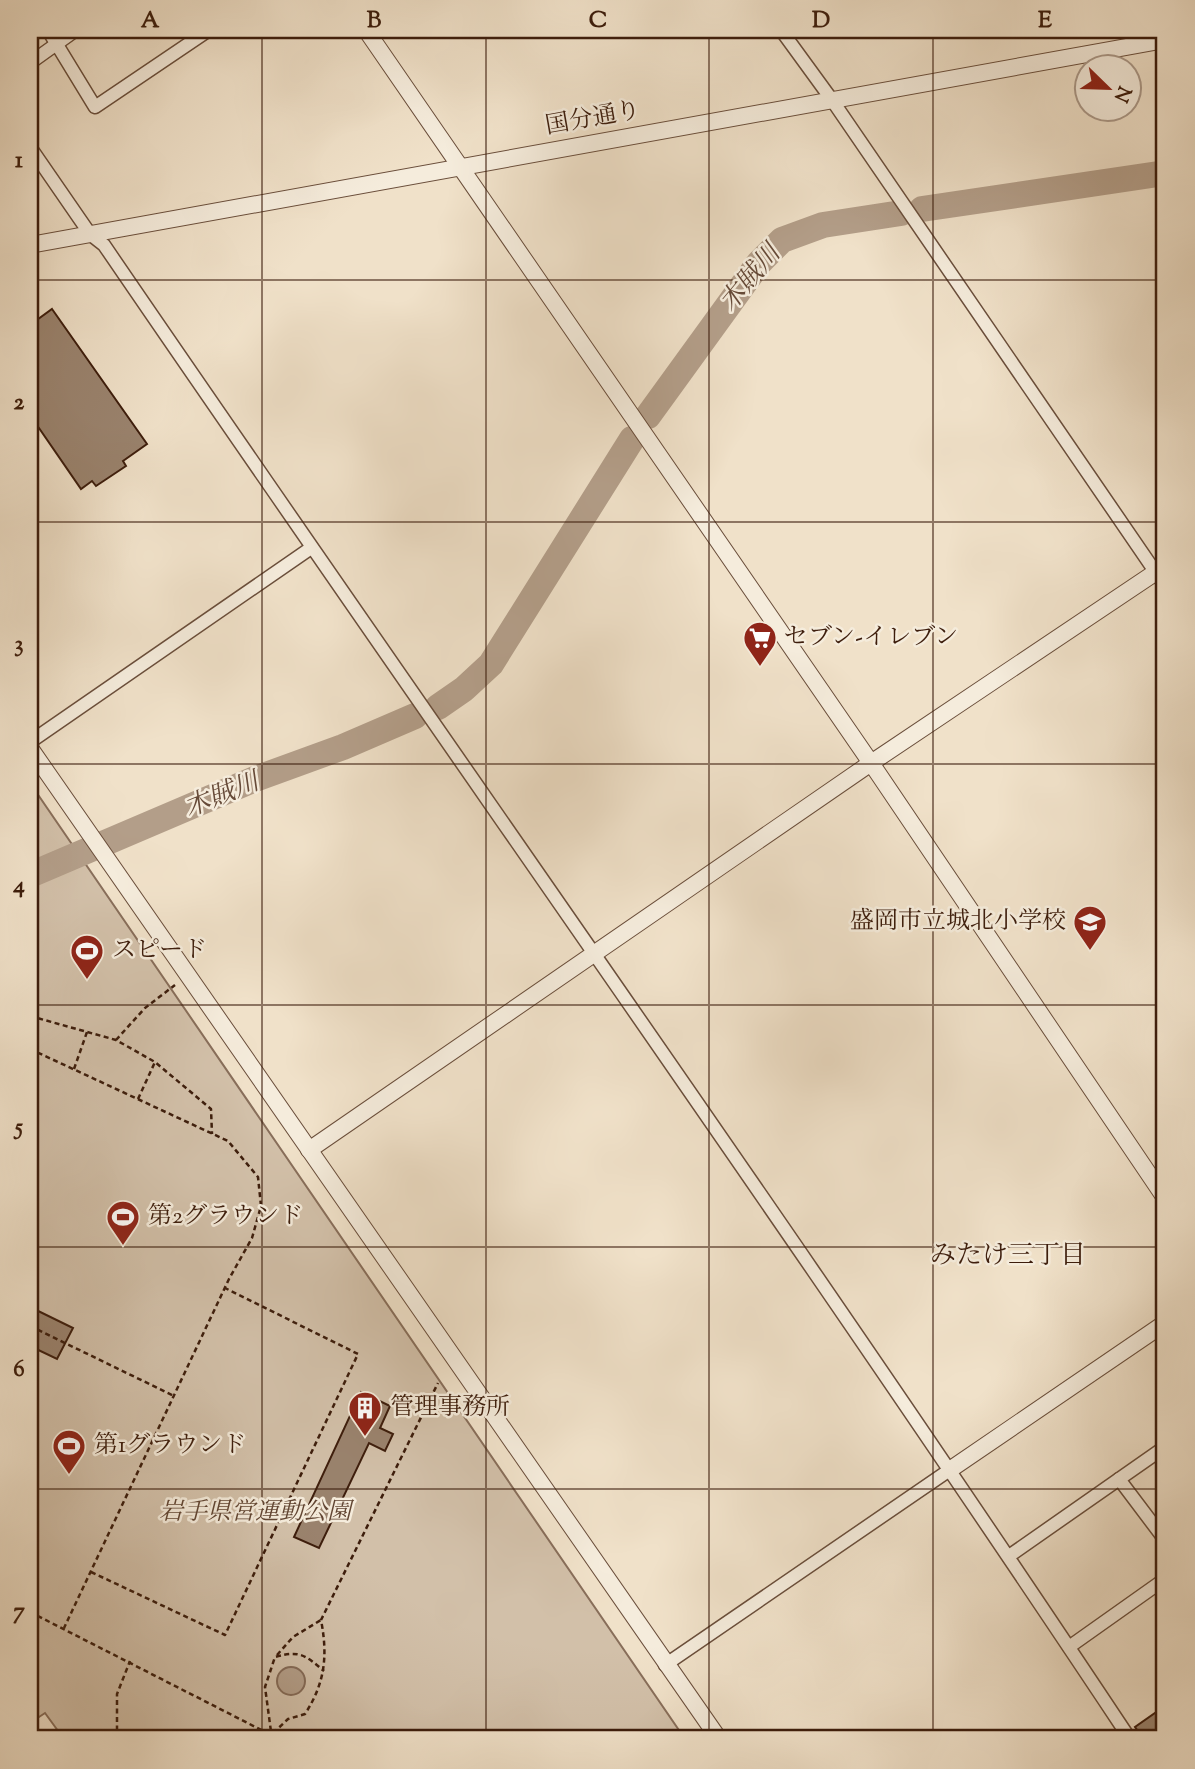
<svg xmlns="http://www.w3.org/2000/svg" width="1195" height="1769" viewBox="0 0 1195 1769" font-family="'Sorts Mill Goudy','Noto Serif JP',serif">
  <rect width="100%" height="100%" fill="#f0e1c9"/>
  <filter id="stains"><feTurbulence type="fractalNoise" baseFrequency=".00286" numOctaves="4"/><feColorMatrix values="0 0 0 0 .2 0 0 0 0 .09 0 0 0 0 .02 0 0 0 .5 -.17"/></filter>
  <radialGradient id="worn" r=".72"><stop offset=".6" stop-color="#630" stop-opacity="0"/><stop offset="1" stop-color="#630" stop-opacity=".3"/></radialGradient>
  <path fill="#d2c0a9" stroke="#886e5a" stroke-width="2" d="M30,783l655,956h-621l-19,-26 -15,10z"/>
  <circle fill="#b39e89" stroke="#846a57" stroke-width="2" cx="291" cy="1681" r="14"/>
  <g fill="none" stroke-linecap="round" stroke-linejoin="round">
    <g stroke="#b39e89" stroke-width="26">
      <path d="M922,209l243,-36"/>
      <path d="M648,416l111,-153 23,-23 41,-15 78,-12"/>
      <path d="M438,707l26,-18 27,-25 141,-225"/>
      <path d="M30,875l225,-96 88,-32 72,-31"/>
    </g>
  </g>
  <g fill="#9a836e" stroke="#3d1d0c" stroke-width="2">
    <path d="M52,309l95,135 -24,17 3,5 -30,20 -4,-5 -11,8 -51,-74v-90z"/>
    <path d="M30,1307l43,21 -16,31 -27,-13z"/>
    <path d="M361,1392l29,14 -10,22 13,6 -8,17 -16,-8 -50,105 -25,-11z"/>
    <path d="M1165,1706v33h-21l-9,-12z"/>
  </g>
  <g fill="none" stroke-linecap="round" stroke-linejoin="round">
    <defs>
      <g id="minor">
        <path d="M48,30l47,77 114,-77"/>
        <path d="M781,30l51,70 333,486"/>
        <path d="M30,63l46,-33"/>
        <path d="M30,147l60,87 14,11c341,499 692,991 1026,1494"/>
        <path d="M30,742l281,-194"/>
        <path d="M1119,1479l46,61"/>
        <path d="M1009,1556l156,-109"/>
        <path d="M1069,1647l96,-68"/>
        <path d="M665,1665l286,-196"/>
      </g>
      <g id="tertiary">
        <path d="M366,30l505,733 294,435"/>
        <path d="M30,245l1135,-205"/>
        <path d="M30,748l689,991"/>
        <path d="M309,1150l562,-387 294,-197"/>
        <path d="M951,1469l214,-146"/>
      </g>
    </defs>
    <use href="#minor" stroke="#6a4e3b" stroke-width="15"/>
    <use href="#tertiary" stroke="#6a4e3b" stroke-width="18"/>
    <g stroke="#3d1d0c" stroke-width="2.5" stroke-dasharray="5 3.5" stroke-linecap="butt">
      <path d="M30,1016l86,24 39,22 56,47 1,25"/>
      <path d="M116,1040l29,-32 30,-23"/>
      <path d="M30,1049l198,92 30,36 3,29 -9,32 -23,41 -165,349"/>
      <path d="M74,1069l13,-37"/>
      <path d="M138,1099l17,-37"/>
      <path d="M30,1326l144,70"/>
      <path d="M91,1572l134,63 133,-281 -133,-66"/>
      <path d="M30,1612l249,127"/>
      <path d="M277,1655l16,-18 28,-17"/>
      <path d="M117,1739v-45l13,-33"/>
      <path d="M267,1739l21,-20 17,-5c20,-31 23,-58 16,-94l117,-237"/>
      <path d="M272,1739l-7,-52 10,-30c25,-7 30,-2 49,14"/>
    </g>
    <use href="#minor" stroke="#f5ecdc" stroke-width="12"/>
    <use href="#tertiary" stroke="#f5ecdc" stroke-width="16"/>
  </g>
  <path fill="none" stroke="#3d1d0c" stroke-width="2" stroke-opacity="0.55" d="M262,30v1709M486,30v1709M709,30v1709M933,30v1709M30,280h1135M30,522h1135M30,764h1135M30,1005h1135M30,1247h1135M30,1489h1135"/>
  <defs>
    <symbol id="supermarket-pin" viewBox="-11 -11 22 30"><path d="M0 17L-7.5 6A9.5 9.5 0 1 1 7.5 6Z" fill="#8f2418" stroke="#f5ecdc"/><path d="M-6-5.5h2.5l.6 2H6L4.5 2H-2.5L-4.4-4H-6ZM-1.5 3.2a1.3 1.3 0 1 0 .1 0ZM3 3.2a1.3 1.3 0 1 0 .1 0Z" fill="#fff"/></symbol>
    <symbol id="school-pin" viewBox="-11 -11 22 30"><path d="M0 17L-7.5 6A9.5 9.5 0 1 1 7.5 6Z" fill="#8f2418" stroke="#f5ecdc"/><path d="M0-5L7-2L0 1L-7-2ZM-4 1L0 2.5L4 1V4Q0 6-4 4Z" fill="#fff"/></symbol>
    <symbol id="stadium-pin" viewBox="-11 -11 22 30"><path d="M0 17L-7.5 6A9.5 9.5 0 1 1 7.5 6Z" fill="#8f2418" stroke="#f5ecdc"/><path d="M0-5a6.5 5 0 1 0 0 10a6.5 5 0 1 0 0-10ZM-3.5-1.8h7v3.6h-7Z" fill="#fff"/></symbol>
    <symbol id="building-pin" viewBox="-11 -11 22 30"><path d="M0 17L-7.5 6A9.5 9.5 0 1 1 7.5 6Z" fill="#8f2418" stroke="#f5ecdc"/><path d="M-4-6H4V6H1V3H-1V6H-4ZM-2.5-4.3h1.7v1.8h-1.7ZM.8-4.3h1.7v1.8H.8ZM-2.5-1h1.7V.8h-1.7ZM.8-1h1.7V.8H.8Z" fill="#fff"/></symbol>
  </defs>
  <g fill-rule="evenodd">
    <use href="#supermarket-pin" x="741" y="619" width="38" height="52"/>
    <use href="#school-pin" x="1071" y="903" width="38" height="52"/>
    <use href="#stadium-pin" x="68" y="932" width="38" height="52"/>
    <use href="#stadium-pin" x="104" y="1198" width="38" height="52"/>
    <use href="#building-pin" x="346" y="1389" width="38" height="52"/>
    <use href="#stadium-pin" x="50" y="1427" width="38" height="52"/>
  </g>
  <g text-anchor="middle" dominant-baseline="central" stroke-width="5" stroke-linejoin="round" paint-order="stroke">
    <g font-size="24" fill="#3d1d0c" stroke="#f5ecdc">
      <text transform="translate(593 119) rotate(-10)">国分通り</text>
    </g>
    <g font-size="24" fill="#3d1d0c" stroke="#f5ecdc" text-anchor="start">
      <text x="784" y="638">セブン-イレブン</text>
      <text x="1066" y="922" text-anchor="end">盛岡市立城北小学校</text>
      <text x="112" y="951">スピード</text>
      <text x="148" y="1217">第2グラウンド</text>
      <text x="390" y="1408">管理事務所</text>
      <text x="94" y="1446">第1グラウンド</text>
    </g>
    <g font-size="24" font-style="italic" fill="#624633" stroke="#f5ecdc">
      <text x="255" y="1513">岩手県営運動公園</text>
    </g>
    <g font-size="26" font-style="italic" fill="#664a38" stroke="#f5ecdc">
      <text transform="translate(751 279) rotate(-50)">木賊川</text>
      <text transform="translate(222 796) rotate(-22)">木賊川</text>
    </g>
    <g font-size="26" fill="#3d1d0c" stroke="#f5ecdc">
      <text x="1008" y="1256">みたけ三丁目</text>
    </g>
  </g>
  <rect width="1195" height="1769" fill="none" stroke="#f0e1c9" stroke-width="77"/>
  <g transform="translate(1108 88) rotate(113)"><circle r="33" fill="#f5ecdc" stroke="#ab9989" stroke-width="2"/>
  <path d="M0-5L12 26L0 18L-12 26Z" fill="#8f2418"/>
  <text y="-10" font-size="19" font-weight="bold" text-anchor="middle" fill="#3d1d0c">N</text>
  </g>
  <rect x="38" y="38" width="1118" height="1692" fill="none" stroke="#3d1d0c" stroke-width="2.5"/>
  <g font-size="23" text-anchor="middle" font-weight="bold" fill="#3d1d0c">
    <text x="150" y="27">A</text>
    <text x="374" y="27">B</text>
    <text x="598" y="27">C</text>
    <text x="821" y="27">D</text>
    <text x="1045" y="27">E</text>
    <text x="19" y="167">1</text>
    <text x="19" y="409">2</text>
    <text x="19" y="651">3</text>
    <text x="19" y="892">4</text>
    <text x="19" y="1134">5</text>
    <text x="19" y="1376">6</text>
    <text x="19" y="1618">7</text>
  </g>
  <rect width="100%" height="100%" filter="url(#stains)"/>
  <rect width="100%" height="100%" fill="url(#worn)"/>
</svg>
